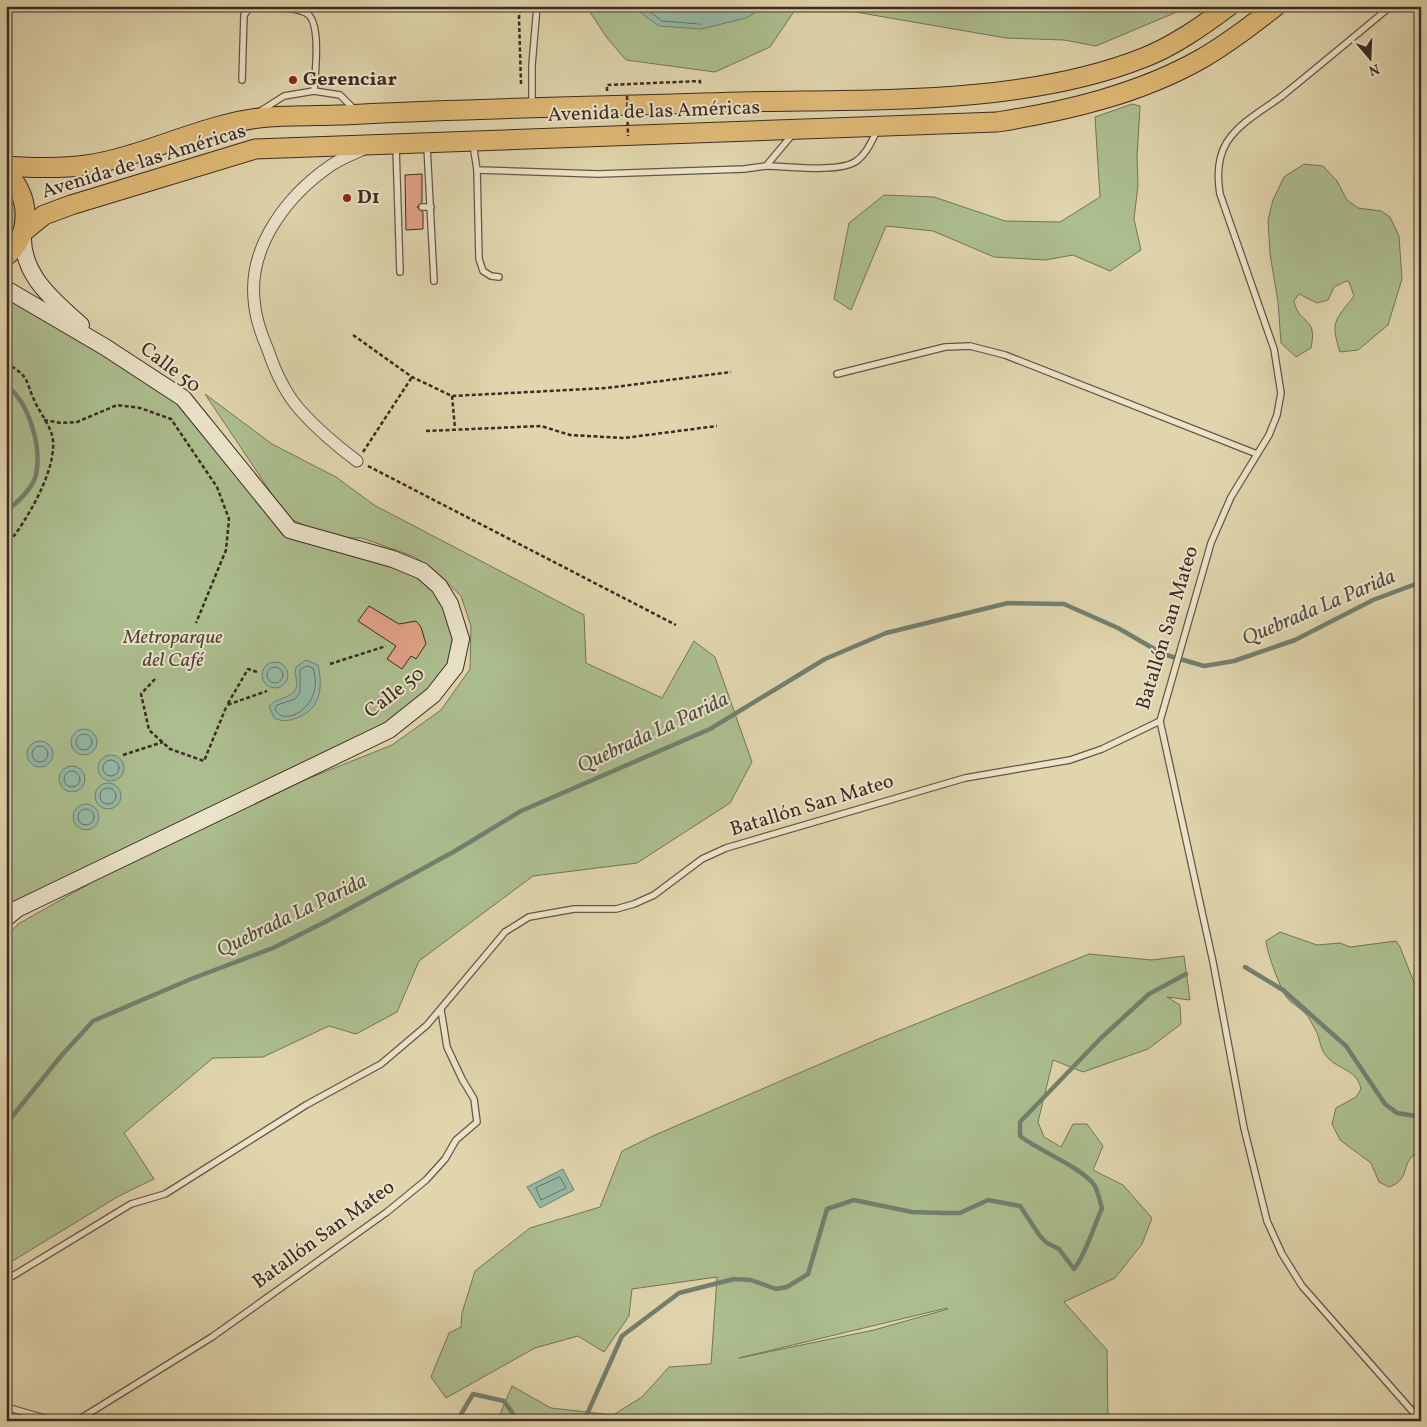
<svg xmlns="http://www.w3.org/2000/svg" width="1427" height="1427" viewBox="0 0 1427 1427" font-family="Vollkorn,serif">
  <rect width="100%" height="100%" fill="#e0d5ad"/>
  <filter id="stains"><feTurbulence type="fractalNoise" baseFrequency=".004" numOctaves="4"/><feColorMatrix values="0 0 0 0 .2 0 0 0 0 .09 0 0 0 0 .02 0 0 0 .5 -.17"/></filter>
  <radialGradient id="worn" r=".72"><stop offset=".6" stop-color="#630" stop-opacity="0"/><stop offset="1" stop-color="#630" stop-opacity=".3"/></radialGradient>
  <g fill="#acbe8f" stroke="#747459" fill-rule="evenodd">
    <path d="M586,6h120l30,15 21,-15h434l-95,40 -32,-6 -58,-2 -168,-29 -43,1 -25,37 -55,25 -89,-12 -19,-22z"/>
    <path d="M1132,104l8,2 -3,52 1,27 -4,34 7,31 -31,21 -37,-16 -28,5 -51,-3 -61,-26 -47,-5 -35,84 -17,-11 15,-76 35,-28 50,2 71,24 55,1 40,-25 -5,-80z"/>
    <path d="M1304,164l19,2 14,15 10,19 11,8 23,3 9,6 9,19 3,43 -14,46 -30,25 -18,2c-10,-31 -5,-31 14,-56l-5,-14 -3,-1 -12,6 -6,13 -11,3 -18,-9 -5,7c5,25 24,14 17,47l-15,9 -15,-14 -3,-41 -8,-48 -2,-34 5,-20 11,-23z"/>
    <path d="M6,173l18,29 -18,54z"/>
    <path d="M6,289l177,109 107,132 132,41 28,33 5,63 -66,63 -383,188z"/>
    <path d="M205,394l67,50 64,33 38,28 210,110 2,48 76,35 32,-57 21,16 37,105 -22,41 -93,60 -104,13 -114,85 -22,51 -41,22 -27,-8 -66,31 -50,1 -89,75 30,46 -35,17 -113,69v-328l12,-13 101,-57 173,-82 100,-40 49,-35 29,-41 1,-43 -10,-30 -25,-24 -21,-15 -53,-19h-29l-45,-20z"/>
    <path d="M1280,932l37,13 23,-2 10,4 46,-6 4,6 21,53v151c-23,9 -8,28 -32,36l-10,-5 -8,-19 -31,-23 -8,-16 4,-16 20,-11 5,-8c-4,-19 -19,-18 -32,-30 -10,-9 -8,-20 -14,-30 -3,-5 -6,-12 -10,-16 -6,-6 -13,-9 -18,-15 -7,-10 -20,-45 -21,-57z"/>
    <path d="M1089,954l63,6 32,-4 6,44 -23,-3 13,8 1,19 -33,25 -65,23 -30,-12 -15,62 6,15 17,10 12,-23h14l16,22 -10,24 30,15 29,33 -10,26 -27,34 -51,24 43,48 1,71h-611l15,-35 39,22 62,7 29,-18 27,-30 42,-3 6,-87 -85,12 -3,27 -25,36 -26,-16 -43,12 -89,50 -15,-21 18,-44 12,-6 1,-14 13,-42 55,-43 70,-21 22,-56 33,-16 221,-95zM948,1309l-74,21 -135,28 208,-50z"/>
  </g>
  <g fill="#95b9a5" stroke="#718071">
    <path d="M636,6h45l14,5 20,1 12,-6h39l-20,12 -45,11 -42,-3 -18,-13z"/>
    <path d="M306,660l12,5c5,22 3,44 -21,53 -9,3 -14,4 -23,0l-5,-12c7,-8 24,-8 27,-18 2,-7 -2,-14 0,-21z"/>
    <circle cx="275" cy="675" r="13"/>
    <circle cx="84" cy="742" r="13"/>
    <circle cx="40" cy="754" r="13"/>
    <circle cx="111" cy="768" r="13"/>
    <circle cx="72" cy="779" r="13"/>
    <circle cx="108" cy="796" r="13"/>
    <circle cx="86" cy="817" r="13"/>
    <path d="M563,1169l11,21 -34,18 -13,-21z"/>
  </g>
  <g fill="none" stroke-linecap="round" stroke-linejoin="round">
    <g stroke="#687264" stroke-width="1">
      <path d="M642,6l20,15 38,3 12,-3 -2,-4 -25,-4 -3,-7"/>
      <path d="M307,666l6,2c13,38 -30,61 -38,41l2,-4 18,-6 5,-7v-22z"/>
      <circle cx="275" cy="675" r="8"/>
      <circle cx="84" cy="742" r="8"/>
      <circle cx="40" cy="754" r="8"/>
      <circle cx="111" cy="768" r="8"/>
      <circle cx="72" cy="779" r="8"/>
      <circle cx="108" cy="796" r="8"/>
      <circle cx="86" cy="817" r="8"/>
      <path d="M560,1177l6,11 -25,12 -5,-12z"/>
    </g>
    <g stroke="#718071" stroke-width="4.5">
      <path d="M6,385c23,17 36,62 30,90 -3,13 -19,28 -30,36"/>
      <path d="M1245,967l38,23 63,56 39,58 12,9 24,4"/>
      <path d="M6,1124l55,-68 32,-35 98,-42 82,-31 52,-26 130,-71 66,-40 189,-82 115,-70 61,-26 122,-30 56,1 54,24 45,26 41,12 30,-5 61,-21 78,-40 48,-18"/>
      <path d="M457,1421l16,-27 31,7 14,20"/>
      <path d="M584,1421l38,-85 57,-43 55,-14 17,1 25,9 11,-2 21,-13 19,-65 27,-9 58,12 32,1h16l28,-13 32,6 20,30 7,7 12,6 15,20c10,-11 21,-45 28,-61 -2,-6 -4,-16 -7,-22 -13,-19 -56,-35 -75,-50v-14l81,-84 48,-44 37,-20"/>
    </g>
    <path stroke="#95b9a5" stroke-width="25" d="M681,6c16,6 31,9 46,0"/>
  </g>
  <g fill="#e1a186" stroke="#3c2a23">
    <path d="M422,174v28l-5,5 6,5v17l-17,1 -1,-55z"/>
    <path d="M369,606l30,18 17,-3 5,6 5,17 -10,15 -5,-3 -9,13 -15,-10 9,-13 -38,-25z"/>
  </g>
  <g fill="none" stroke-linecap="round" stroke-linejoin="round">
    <defs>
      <g id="lane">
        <path d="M264,6c13,2 30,1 42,7 16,8 9,61 8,78"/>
        <path d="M1391,6c-36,30 -72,60 -109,90 -19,14 -42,26 -55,46 -10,16 -10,34 -7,52l54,155 7,44 -4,22 -8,20 -38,62 -20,46 -51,178 53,241 31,166 23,93 15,33 20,32 119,135"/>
        <path d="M242,80l2,-65 7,-9"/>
        <path d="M532,105v-40l5,-59"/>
        <path d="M259,112l25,-16 30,-5 26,4 14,14"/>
        <path d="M473,144l4,26 121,4 146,-5 22,-3 26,-31"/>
        <path d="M427,146l7,135"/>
        <path d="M396,147l4,125"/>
        <path d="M766,166c22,0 71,7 89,-4 11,-7 16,-20 22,-31"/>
        <path d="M477,170l2,89 4,12 8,5 8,1"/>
        <path d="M422,207h9"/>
        <path d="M837,374l108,-27 25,-1 35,9 252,99"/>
        <path d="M6,1280l125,-76 34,-10 141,-89 75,-41 46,-39 78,-93 24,-15 45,-8h42l18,-5 20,-9 48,-36 24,-11 239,-70 105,-18 32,-11 58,-28"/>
        <path d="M6,1407l49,14"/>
        <path d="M73,1421l10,-4 129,-80 175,-125 39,-32 19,-21 11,-19 21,-18 -3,-23 -12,-20 -15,-32 -6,-37"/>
      </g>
      <path id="street" d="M357,461c-20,-15 -40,-32 -57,-51 -14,-16 -25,-39 -32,-60 -7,-16 -13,-33 -14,-51 -5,-54 34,-104 76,-133 10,-7 23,-12 34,-17"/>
      <g id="secondary">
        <path d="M23,232c-3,42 30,68 58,93"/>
        <path d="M6,289l99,58 78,51 107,132 103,29 29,12 17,15 11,18 11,35 -6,28 -22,28 -44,35 -372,179 -11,9"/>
      </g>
      <g id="primary">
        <path d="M6,166c28,2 54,3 81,-1 63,-10 119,-43 182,-48 31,-2 63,-1 94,-3 126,-6 251,-8 377,-12 129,-3 281,4 403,-44 31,-12 59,-32 86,-52"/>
        <path d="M6,173c25,22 26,62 0,83"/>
        <path d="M23,232l21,-17 27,-10 184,-56 742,-27c70,-11 142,-28 204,-63 26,-15 51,-34 75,-53"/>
      </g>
    </defs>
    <use href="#lane" stroke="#655546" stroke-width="8"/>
    <use href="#street" stroke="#655546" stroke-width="13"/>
    <use href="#secondary" stroke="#3c2a23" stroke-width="18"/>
    <use href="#primary" stroke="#3c2a23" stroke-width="21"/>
    <g stroke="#3c2a23" stroke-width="2.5" stroke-dasharray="4 2.5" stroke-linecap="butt">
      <path d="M521,84l-2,-67 2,-11"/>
      <path d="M607,91v-6l93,-4v5"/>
      <path d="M353,335l59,42 40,19 155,-8 124,-16"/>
      <path d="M6,363c26,15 18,17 30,41 5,10 13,21 16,31 8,31 -27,89 -46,111"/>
      <path d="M452,396l3,32"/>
      <path d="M44,420l17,3 16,-1 40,-17 23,3 31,11 46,68 12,32 -3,31 -30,73"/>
      <path d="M426,431l115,-5 29,9 54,3 93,-12"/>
      <path d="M363,452l49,-75"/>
      <path d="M368,466l308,159"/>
      <path d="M330,664l56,-18"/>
      <path d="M257,672l-9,-3 -21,36 40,-14"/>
      <path d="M155,679l-14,15 8,36 21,19 34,12 23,-56"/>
      <path d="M123,755l40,-13"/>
    </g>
    <use href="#lane" stroke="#ebe4ca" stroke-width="5.5"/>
    <use href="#street" stroke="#ebe4ca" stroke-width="11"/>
    <use href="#secondary" stroke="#ebe4ca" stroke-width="16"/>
    <use href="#primary" stroke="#e0ba76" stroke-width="19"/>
    <path stroke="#3c2a23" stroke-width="2.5" stroke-dasharray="4 2.5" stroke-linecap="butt" d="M627,96l1,40"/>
  </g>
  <g fill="#8f2418" stroke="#ebe4ca" stroke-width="2">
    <circle cx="293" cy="80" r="5"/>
    <circle cx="347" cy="198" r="5"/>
  </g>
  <g text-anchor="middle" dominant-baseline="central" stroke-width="4" stroke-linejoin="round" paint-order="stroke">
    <g font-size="20" font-weight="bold" fill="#3c2a23" stroke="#ebe4ca" text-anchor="start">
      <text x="303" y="80">Gerenciar</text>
      <text x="357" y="198">D1</text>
    </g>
    <g font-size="20" fill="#3c2a23" stroke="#ebe4ca">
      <text transform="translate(654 112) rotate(-2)">Avenida de las Américas</text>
      <text transform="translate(144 162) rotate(-17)">Avenida de las Américas</text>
      <text transform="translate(170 368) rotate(37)">Calle 50</text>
      <text transform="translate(1168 628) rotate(-73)">Batallón San Mateo</text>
      <text transform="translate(395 693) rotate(-38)">Calle 50</text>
      <text transform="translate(812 806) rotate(-17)">Batallón San Mateo</text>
      <text transform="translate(324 1235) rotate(-36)">Batallón San Mateo</text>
    </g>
    <g font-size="20" font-style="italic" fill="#524839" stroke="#ebe4ca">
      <text x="173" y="638">Metroparque<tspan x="173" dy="23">del Café</tspan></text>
    </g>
    <g font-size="21" font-style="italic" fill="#524e44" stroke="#ebe4ca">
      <text transform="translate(1319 608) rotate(-23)">Quebrada La Parida</text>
      <text transform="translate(653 733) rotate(-25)">Quebrada La Parida</text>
      <text transform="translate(292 916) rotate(-26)">Quebrada La Parida</text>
    </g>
  </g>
  <rect width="1427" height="1427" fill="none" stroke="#e0d5ad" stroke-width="25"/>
  <rect x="8" y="8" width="1412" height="1412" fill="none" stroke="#3c2a23" stroke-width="2.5"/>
  <rect x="12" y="12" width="1402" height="1402" fill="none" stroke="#3c2a23"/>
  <g transform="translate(1370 58) rotate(161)" stroke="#ebe4ca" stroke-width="4" paint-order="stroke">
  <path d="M0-4L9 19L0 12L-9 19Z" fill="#3c2a23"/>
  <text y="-8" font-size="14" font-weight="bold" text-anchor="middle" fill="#3c2a23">N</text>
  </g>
  <rect width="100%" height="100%" filter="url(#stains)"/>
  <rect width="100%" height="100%" fill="url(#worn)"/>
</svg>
